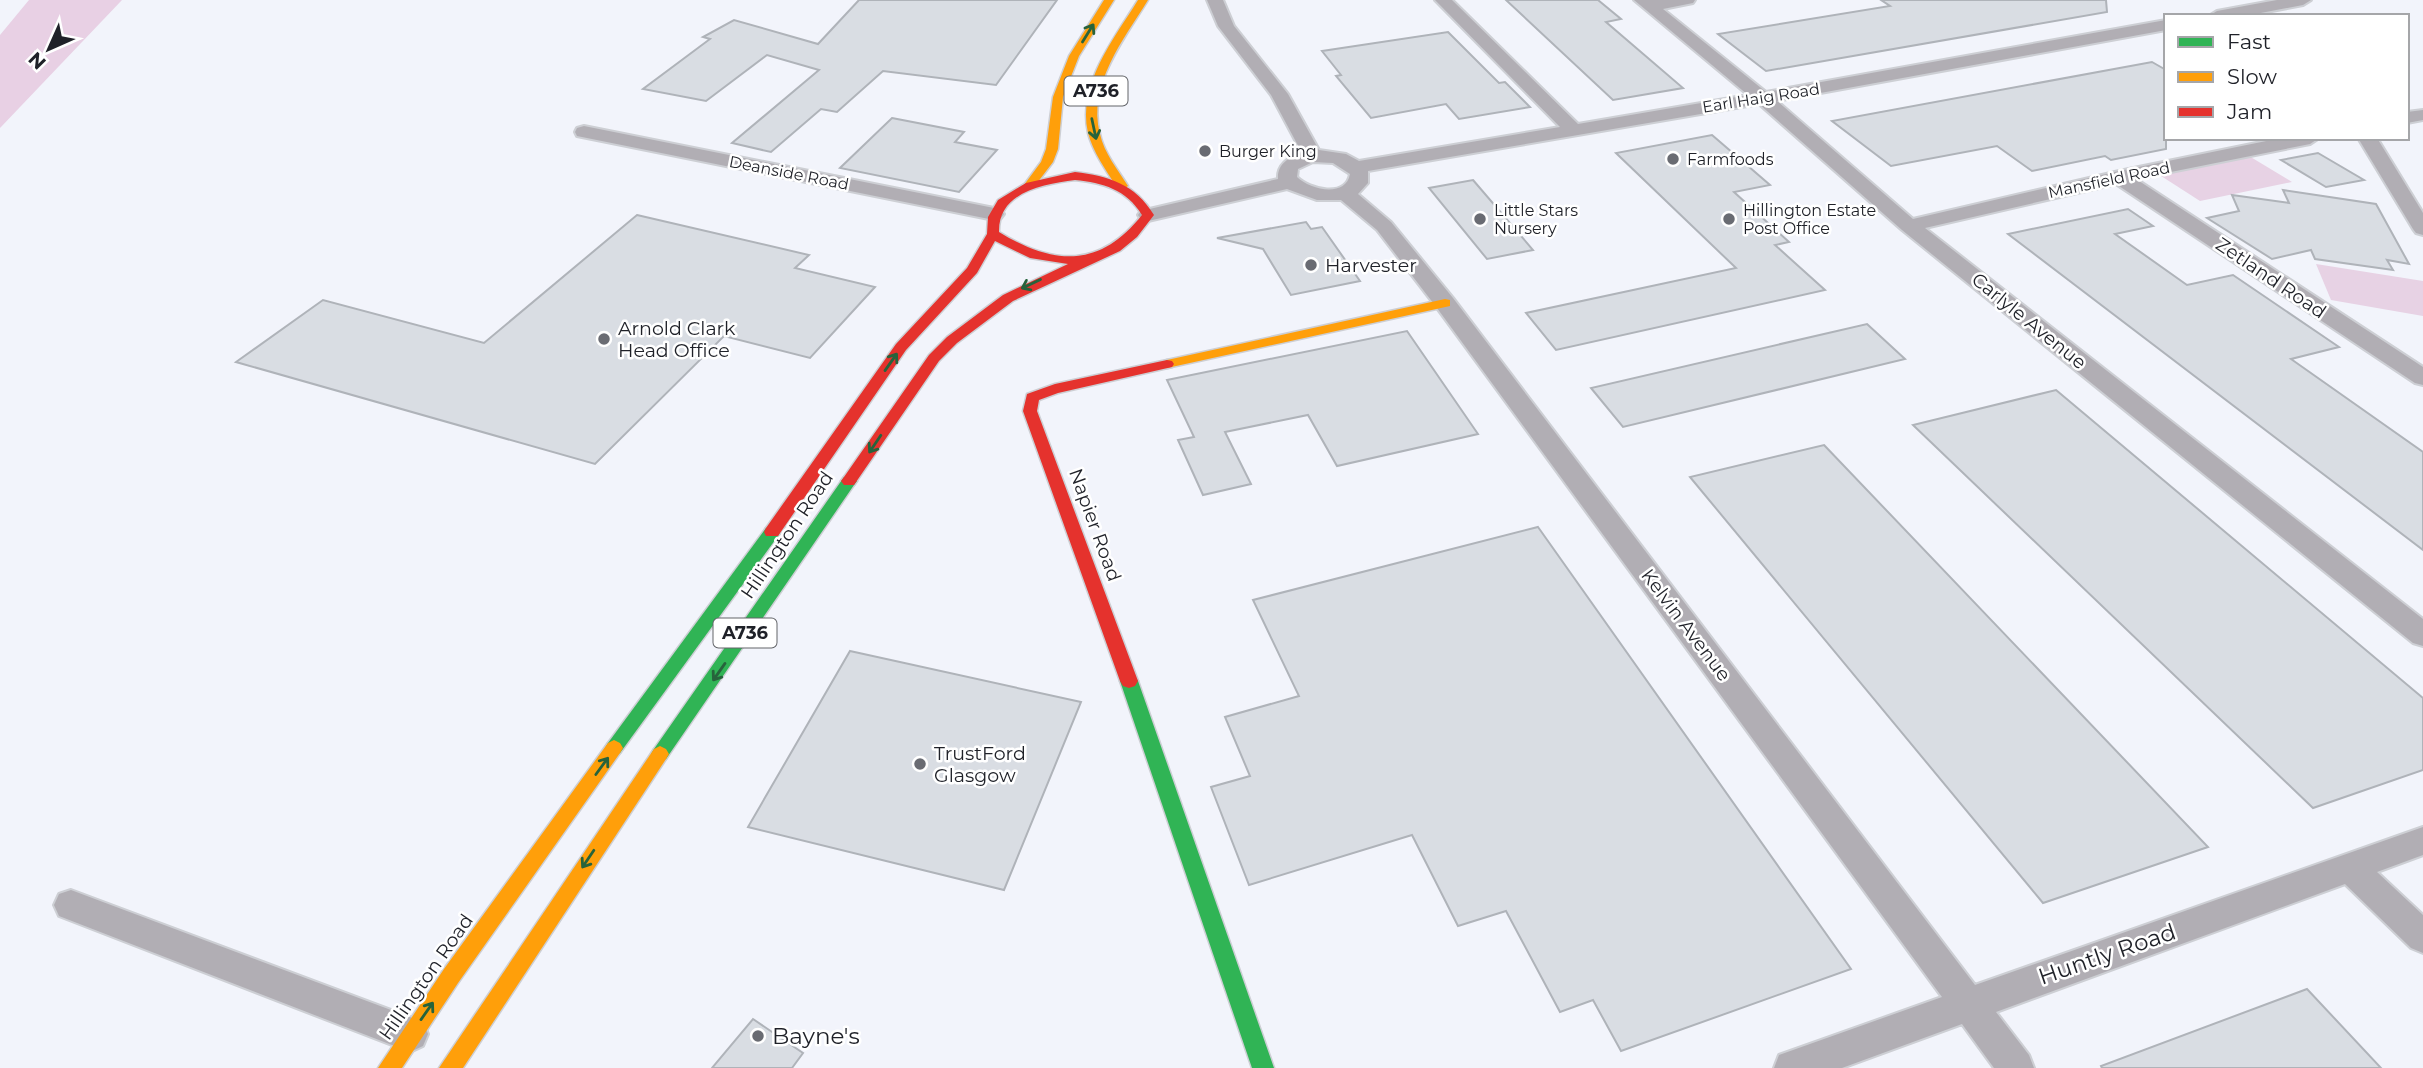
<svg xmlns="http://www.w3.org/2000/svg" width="2423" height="1068" viewBox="0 0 2423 1068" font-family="Montserrat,sans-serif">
  <rect width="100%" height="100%" fill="#f2f4fb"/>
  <g fill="#e7d2e4">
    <path d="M2249,156l43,26 -92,19 -42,-27z"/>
    <path d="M2316,264l107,17v35l-92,-16z"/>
  </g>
  <path fill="#e8d0e4" d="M29,0h93l-122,128v-93z"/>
  <g fill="#d9dde3" stroke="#afb3b9" stroke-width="2">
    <path d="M859,0h198l-61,85 -113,-14 -46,41 -16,-3 -50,43 -39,-9 87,-73 -52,-15 -61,46 -63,-12 67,-50 -7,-2 31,-17 84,24z"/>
    <path d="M1506,0h92l23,19 -15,3 77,66 -70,12z"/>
    <path d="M1881,0h225l1,12 -341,59 -48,-37 172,-28z"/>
    <path d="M1448,32l51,51 6,-1 25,25 -71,12 -13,-15 -75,14 -35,-42 5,-1 -19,-24z"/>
    <path d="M2152,62l14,8v79l-55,11 -6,-4 -73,15 -35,-25 -106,20 -59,-45z"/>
    <path d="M892,118l72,14 -9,10 42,8 -38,42 -119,-24z"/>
    <path d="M1712,135l58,50 -36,7 55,50 -14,3 50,45 -269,60 -30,-37 210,-45 -120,-115z"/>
    <path d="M2318,153l46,27 -38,7 -45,-27z"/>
    <path d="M1473,180l60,70 -46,9 -58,-71z"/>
    <path d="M2283,190l93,14 33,60 -22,-4 6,10 -78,-11 -4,-9 -39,9 -65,-41 32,-7 -7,-16 57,8z"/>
    <path d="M2128,209l25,17 -38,8 72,51 46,-10 106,72 -48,12 132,93v98l-415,-316z"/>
    <path d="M637,215l172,40 -14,13 80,19 -65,71 -86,-22 -129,128 -359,-102 87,-62 161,43z"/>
    <path d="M1306,222l5,7 11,-2 38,54 -69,14 -28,-46 -46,-11z"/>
    <path d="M1867,324l38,35 -282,68 -32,-39z"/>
    <path d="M1407,331l71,103 -141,32 -29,-51 -83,17 26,52 -48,11 -25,-55 16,-3 -27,-57z"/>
    <path d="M2056,390l367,308v72l-110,38 -400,-383z"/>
    <path d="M1824,445l384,402 -165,56 -353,-426z"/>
    <path d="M1538,527l313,442 -230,82 -28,-51 -33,12 -54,-101 -48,15 -46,-91 -163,50 -38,-98 39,-11 -25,-59 74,-21 -46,-96z"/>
    <path d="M850,651l231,51 -77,188 -256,-63z"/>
    <path d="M2307,989l74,79h-279l-1,-2z"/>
    <path d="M753,1019l50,34 -11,15h-80z"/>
  </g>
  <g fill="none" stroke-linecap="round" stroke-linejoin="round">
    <defs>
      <g id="street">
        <path d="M1207,0h16l11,26 54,68 31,56 27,4 13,7 201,-34 -125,-127h17l126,124 170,-29 -114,-95h61l-2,3 -30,6 103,83 400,-72v10l-389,71 136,118 206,-48 162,-33h38l-9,6 -174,35 287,188v18l-8,-2 -299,-199 -191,44 498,391v27l-10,-3 -511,-413 -143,-126 -391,67v12l-10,11 33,28 62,76 522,687 448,-158v28l-46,17 46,43v38l-12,-5 -66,-64 -349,128 33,43 5,13h-40l-32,-44 -120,44h-68l5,-13 163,-58 -505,-689 -60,-78 -36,-30h-24l-30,-11 -139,32 -7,-2 -3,-4 3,-4 137,-32c-1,-15 11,-22 24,-26l-31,-58 -53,-69zM1313,162l20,1 17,11c-4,24 -40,16 -53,3l1,-8z"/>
        <path d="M2277,0h34l-8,5 -58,11h-36l8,-5z"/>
        <path d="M2423,110v10l-16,3v-11z"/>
        <path d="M584,126l410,82 7,2 3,4 -3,4 -7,2 -417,-84 -2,-4 2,-4z"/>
        <path d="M2358,138h19l46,75v22l-7,-2 -3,-4z"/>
        <path d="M71,890l352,132 5,12 -5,12 -13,6 -351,-136 -5,-11 5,-11z"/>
      </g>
      <g id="fast">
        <path d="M849,476l8,5 -3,4 -188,274 -6,3 -6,-3 -3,-5 3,-5 190,-272z"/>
        <path d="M772,526l6,2 2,4 -2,4 -158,217 -6,3 -6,-3 -3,-5 3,-5 158,-215z"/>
        <path d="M1129,674l6,2 3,5 136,387h-22l-132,-387 3,-5z"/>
      </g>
      <g id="slow">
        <path d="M1104,0h10l-35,56 -16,41 -5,52 -5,13 -19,25h-8l-2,-2 17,-23 5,-13 7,-52 16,-41z"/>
        <path d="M1138,0h10c-24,39 -61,85 -48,134 4,19 18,36 28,52l-6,4 -6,-4c-10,-16 -23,-34 -28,-53 -11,-49 26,-94 50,-133z"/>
        <path d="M1445,299l5,1v6l-283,62 -7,-4 7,-4z"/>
        <path d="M614,740l6,3 3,5 -3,5 -162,230 -56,85h-24l66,-99 164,-226z"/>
        <path d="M660,746l6,3 3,5 -3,5 -203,309h-24l215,-319z"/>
      </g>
      <g id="jam">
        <path d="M1075,172c34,4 60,12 79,43l-17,22 -17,14 -107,50 -56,42 -18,18 -85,124h-10l-3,-4 3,-4 85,-122 18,-18 56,-42 65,-31 -38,-6 -35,-17 -18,32 -71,77 -128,186h-12l-2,-4 2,-4 130,-184 71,-76 20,-34 1,-17 10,-17 28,-17zM1075,180c28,3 51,9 67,35 -42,53 -88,51 -143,17 -1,-40 44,-48 76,-52z"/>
        <path d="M1167,360l5,1 2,3 -2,3 -114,26 -19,7 -2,11 101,270 -3,5 -6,2 -6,-2 -3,-5 -97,-270 4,-17 28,-10z"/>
      </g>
    </defs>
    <use href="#street" stroke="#cdcfd4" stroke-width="4"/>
    <use href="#fast" stroke="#cdcfd4" stroke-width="3"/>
    <use href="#slow" stroke="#cdcfd4" stroke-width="3"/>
    <use href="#jam" stroke="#cdcfd4" stroke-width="3"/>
    <use href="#street" fill="#b1aeb4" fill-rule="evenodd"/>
    <use href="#fast" fill="#30b455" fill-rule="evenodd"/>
    <use href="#slow" fill="#ff9f0a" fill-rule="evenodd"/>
    <use href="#jam" fill="#e5322d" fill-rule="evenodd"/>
  </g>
  <defs><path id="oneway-shaft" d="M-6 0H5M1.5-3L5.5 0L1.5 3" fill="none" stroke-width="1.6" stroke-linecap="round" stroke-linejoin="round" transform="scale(1.75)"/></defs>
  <g stroke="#27633c">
    <use href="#oneway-shaft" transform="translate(1088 33) rotate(-58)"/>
    <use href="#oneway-shaft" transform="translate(1094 129) rotate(78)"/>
    <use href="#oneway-shaft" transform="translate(1031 284) rotate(155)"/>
    <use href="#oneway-shaft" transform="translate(891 362) rotate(-55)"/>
    <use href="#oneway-shaft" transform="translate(875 444) rotate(124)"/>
    <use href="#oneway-shaft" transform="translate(719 672) rotate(125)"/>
    <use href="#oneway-shaft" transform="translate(602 766) rotate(-54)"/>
    <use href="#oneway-shaft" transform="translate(588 859) rotate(124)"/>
    <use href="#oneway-shaft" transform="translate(427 1011) rotate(-55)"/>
  </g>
  <g fill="#696b72" stroke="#fff" stroke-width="2.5">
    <circle cx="1205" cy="151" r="7"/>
    <circle cx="1673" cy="159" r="7"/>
    <circle cx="1480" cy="219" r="7"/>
    <circle cx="1729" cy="219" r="7"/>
    <circle cx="1311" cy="265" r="7"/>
    <circle cx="604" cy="339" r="7"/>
    <circle cx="920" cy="764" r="7"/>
    <circle cx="758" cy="1036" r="7"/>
  </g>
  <g text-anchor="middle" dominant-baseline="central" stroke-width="5" stroke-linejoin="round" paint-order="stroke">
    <g font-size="16" fill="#1f2128" stroke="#fff">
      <text transform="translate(1761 98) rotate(-9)">Earl Haig Road</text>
      <text transform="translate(789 173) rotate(11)">Deanside Road</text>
      <text transform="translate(2109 180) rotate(-12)">Mansfield Road</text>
    </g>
    <g font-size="16" fill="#1f2128" stroke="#fff" text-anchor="start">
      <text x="1219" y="151">Burger King</text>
      <text x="1687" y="159">Farmfoods</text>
      <text x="1494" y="210">Little Stars<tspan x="1494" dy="18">Nursery</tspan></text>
      <text x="1743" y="210">Hillington Estate<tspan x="1743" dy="18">Post Office</tspan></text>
    </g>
    <g fill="#fff" stroke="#626468" stroke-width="2">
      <rect x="1064.5" y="76.5" width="63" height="29" rx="5"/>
      <rect x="713.5" y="618.5" width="63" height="29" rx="5"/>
    </g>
    <g font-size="18" font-weight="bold" fill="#1f2128">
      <text x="1096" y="91">A736</text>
      <text x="745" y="633">A736</text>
    </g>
    <g font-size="19" fill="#1f2128" stroke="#fff" text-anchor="start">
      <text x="1325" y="265">Harvester</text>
      <text x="618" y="328">Arnold Clark<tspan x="618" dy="22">Head Office</tspan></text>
      <text x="934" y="753">TrustFord<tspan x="934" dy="22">Glasgow</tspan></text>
    </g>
    <g font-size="19" fill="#1f2128" stroke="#fff">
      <text transform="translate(2271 278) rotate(34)">Zetland Road</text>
      <text transform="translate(2029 321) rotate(39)">Carlyle Avenue</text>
      <text transform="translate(1095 525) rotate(70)">Napier Road</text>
      <text transform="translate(787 535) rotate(-56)">Hillington Road</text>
      <text transform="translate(1686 625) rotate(53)">Kelvin Avenue</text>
      <text transform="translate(426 977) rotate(-55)">Hillington Road</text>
    </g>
    <g font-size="23" fill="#1f2128" stroke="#fff">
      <text transform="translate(2107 954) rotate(-19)">Huntly Road</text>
    </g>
    <g font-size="23" fill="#1f2128" stroke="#fff" text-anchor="start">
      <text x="772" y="1036">Bayne's</text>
    </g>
  </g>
  <rect x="2164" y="14" width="245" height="126" fill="#ffffff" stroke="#a5a6a9" stroke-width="2"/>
  <rect x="2178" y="37" width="35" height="10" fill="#30b455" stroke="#a5a6a9" stroke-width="2"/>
  <text x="2227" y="49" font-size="21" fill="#1f2128">Fast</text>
  <rect x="2178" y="72" width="35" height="10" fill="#ff9f0a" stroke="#a5a6a9" stroke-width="2"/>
  <text x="2227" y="84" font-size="21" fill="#1f2128">Slow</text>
  <rect x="2178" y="107" width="35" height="10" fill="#e5322d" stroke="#a5a6a9" stroke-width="2"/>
  <text x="2227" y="119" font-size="21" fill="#1f2128">Jam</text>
  <g transform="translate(49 49) rotate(225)" stroke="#ffffff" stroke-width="5" paint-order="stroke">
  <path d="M0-5L12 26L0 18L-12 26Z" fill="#1f2128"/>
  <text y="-10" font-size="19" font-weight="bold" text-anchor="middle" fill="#1f2128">N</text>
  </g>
</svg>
